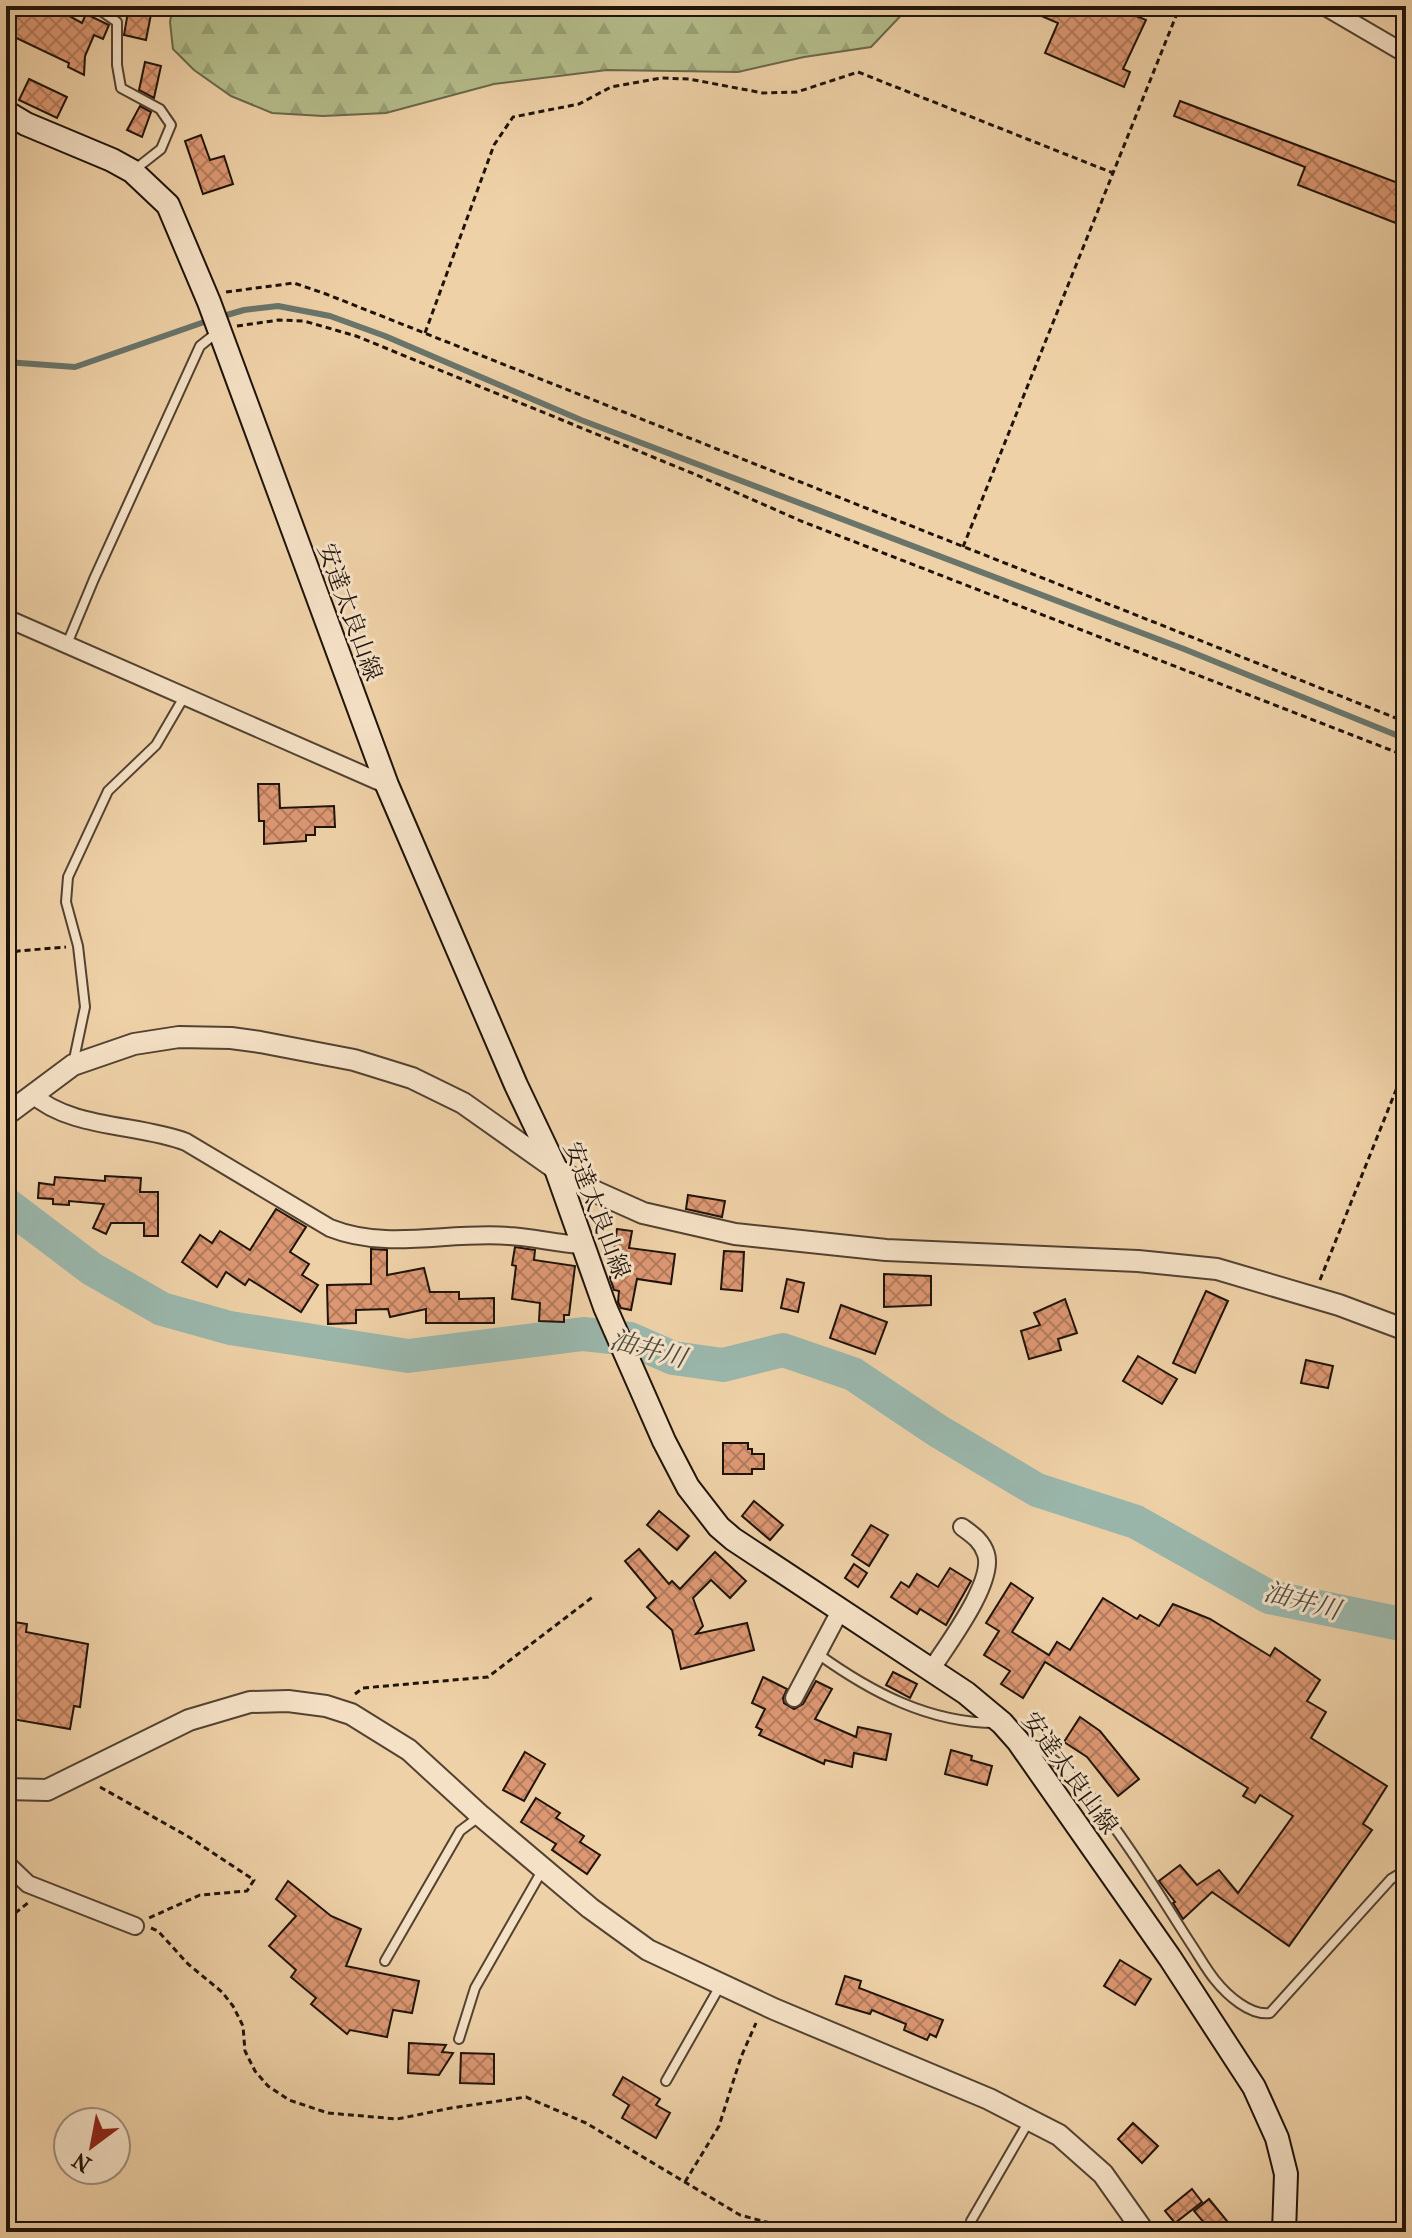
<svg xmlns="http://www.w3.org/2000/svg" width="1412" height="2238" viewBox="0 0 1412 2238" font-family="'IM FELL French Canon','Noto Serif JP',serif">
  <defs>
    <pattern id="forest-firs" width="22" height="20" patternUnits="userSpaceOnUse" patternTransform="scale(2)"><rect width="22" height="20" fill="#b4bd8b"/><path d="M5 1l3.5 6h-7zM16 11l3.5 6h-7z" fill="#9aa277"/></pattern>
    <pattern id="building-cross-hatch" width="8" height="8" patternUnits="userSpaceOnUse" patternTransform="scale(2)"><rect width="8" height="8" fill="#dd9873"/><path d="M0 0l8 8M0 8l8-8" fill="none" stroke="#b37b5d"/></pattern>
  </defs>
  <rect width="100%" height="100%" fill="#efd1a7"/>
  <filter id="stains"><feTurbulence type="fractalNoise" baseFrequency=".0025" numOctaves="4"/><feColorMatrix values="0 0 0 0 .2 0 0 0 0 .09 0 0 0 0 .02 0 0 0 .5 -.17"/></filter>
  <radialGradient id="worn" r=".72"><stop offset=".6" stop-color="#630" stop-opacity="0"/><stop offset="1" stop-color="#630" stop-opacity=".3"/></radialGradient>
  <path fill="url(#forest-firs)" stroke="#6a684a" stroke-width="2" d="M173,6h737l-39,41 -67,10 -66,15 -131,-2 -113,14 -108,29 -63,3 -51,-3 -41,-17 -37,-26 -21,-21 -3,-27z"/>
  <g fill="none" stroke-linecap="round" stroke-linejoin="round">
    <g stroke="#69756b" stroke-width="6">
      <path d="M220,317l24,-7 34,-4 52,10 55,20 196,84 603,229 222,90"/>
      <path d="M6,362l69,5 135,-47"/>
    </g>
    <path stroke="#9ab7ac" stroke-width="34" d="M6,1204l86,65 70,40 68,19 178,28 175,-22 47,5 43,19 50,7 60,-15 70,24 85,57 99,59 99,32 133,75 137,28"/>
  </g>
  <g fill="url(#building-cross-hatch)" stroke="#1f130a" stroke-width="2">
    <path d="M15,6h36l31,17 4,-9 23,11 -6,14 -9,-4 -9,21 -1,19 -16,-8 1,-4 -63,-30v-11z"/>
    <path d="M129,6l23,3 -6,31 -22,-5z"/>
    <path d="M1018,6h95l33,14 -23,49 7,3 -6,15 -79,-34 13,-30z"/>
    <path d="M145,62l16,4 -7,32 -15,-8z"/>
    <path d="M29,79l38,18 -10,21 -38,-18z"/>
    <path d="M1180,101l226,85v41l-108,-42 7,-18 -131,-51z"/>
    <path d="M140,106l11,6 -9,25 -15,-7z"/>
    <path d="M201,135l9,25 14,-4 9,28 -30,10 -18,-53z"/>
    <path d="M258,784h21l1,24 54,-2 1,21h-20v8h-9v6l-42,3v-23h-5z"/>
    <path d="M105,1176l36,2 -1,14h18v44h-14v-13h-33l-5,11 -13,-6 11,-24 -35,-3v4l-16,-1v-5l-15,-1 1,-15 15,2 1,-8 50,4z"/>
    <path d="M688,1195l37,6 -3,16 -36,-8z"/>
    <path d="M276,1209l30,18 -16,25 19,12 -7,11 16,10 -17,27 -52,-33 -4,6 -19,-13 -9,15 -35,-25 18,-27 12,8 8,-12 30,19z"/>
    <path d="M617,1229l15,2 -3,17 46,6 -4,30 -34,-5 -6,31 -10,-2 -3,-6 1,-11 -5,-1 -4,-12z"/>
    <path d="M515,1247l20,3 -1,10 41,6 -6,49h-5v7l-25,-1 1,-18 -28,-4 4,-33 -4,-1z"/>
    <path d="M371,1249l16,1v25l37,-7 6,24h29v7l35,-1v25h-68v-14l-36,8 -2,-8 -32,1v13l-28,1 -1,-39 44,-1z"/>
    <path d="M724,1251l20,1 -2,39 -21,-2z"/>
    <path d="M884,1274l47,2v29l-47,2z"/>
    <path d="M787,1279l17,4 -6,29 -17,-4z"/>
    <path d="M1206,1291l22,10 -33,72 -22,-10z"/>
    <path d="M1065,1299l12,34 -19,6 3,11 -32,9 -8,-28 19,-6 -6,-12z"/>
    <path d="M841,1305l46,17 -12,32 -45,-16z"/>
    <path d="M1138,1356l39,23 -15,25 -39,-23z"/>
    <path d="M1306,1360l27,6 -5,22 -27,-5z"/>
    <path d="M723,1443h25v6h4v5h12v15h-12v5h-29z"/>
    <path d="M754,1501l29,24 -13,15 -28,-24z"/>
    <path d="M659,1511l30,25 -12,14 -30,-25z"/>
    <path d="M871,1525l17,10 -19,31 -17,-11z"/>
    <path d="M639,1549l30,35 3,-3 8,8 35,-37 31,29 -16,17 -19,-18 -18,18 10,28 -7,8 51,-11 7,27 -73,19 -9,-39 -25,-23 9,-9 -31,-37z"/>
    <path d="M854,1564l13,9 -9,14 -13,-9z"/>
    <path d="M950,1568l21,13 -25,44 -26,-16 -3,5 -26,-17 10,-15 8,5 8,-13 21,13z"/>
    <path d="M1011,1583l22,15 -21,34 37,23 8,-13 13,8 33,-52 34,21 3,-4 19,11 14,-22 37,15 60,37 5,-8 45,32 -13,21 19,11 -15,26 76,48 -24,38 9,6 -83,116 -77,-54 -29,27 -10,-16 2,-1 -16,-21 21,-16 17,20 22,-15 19,23 55,-77 -33,-21 -5,8 -12,-7 5,-8 -203,-126 -22,36 -22,-14 9,-13 -26,-16 15,-24 -13,-8z"/>
    <path d="M8,1621l19,3 -1,8 62,12 -8,63 -6,-1 -4,23 -64,-11z"/>
    <path d="M893,1672l24,12 -7,14 -24,-13z"/>
    <path d="M763,1677l24,12 -4,9 1,5 10,6 9,-5 13,-23 16,8 -17,30 41,18 2,-10 33,7 -5,26 -32,-7 -2,14 -27,-7 -1,4 -65,-29 3,-5 -6,-3 9,-18 -13,-6z"/>
    <path d="M1080,1717l20,14 39,48 -21,17 -31,-39 -23,-15z"/>
    <path d="M951,1750l21,6 -1,4 21,6 -5,19 -42,-11z"/>
    <path d="M525,1752l20,12 -21,37 -21,-11z"/>
    <path d="M536,1798l24,15 -4,5 28,18 -4,6 20,13 -13,19 -35,-24 4,-6 -35,-22z"/>
    <path d="M288,1881l43,35 30,13 -15,37 73,15 -7,32 -19,-3 -6,27 -37,-7 -3,4 -36,-30 5,-6 -25,-21 5,-7 -27,-24 27,-30 -20,-17z"/>
    <path d="M1120,1960l31,19 -16,26 -31,-19z"/>
    <path d="M845,1976l16,5 -2,7 84,32 -7,17 -6,-3 -3,6 -23,-10 2,-6 -34,-14 -2,4 -34,-10z"/>
    <path d="M409,2043l37,2 -4,7 11,1 -14,22 -31,-2z"/>
    <path d="M461,2053l33,1v30l-34,-1z"/>
    <path d="M623,2077l37,22 -4,6 14,8 -14,25 -34,-20 7,-13 -16,-10z"/>
    <path d="M1133,2123l25,23 -16,17 -24,-24z"/>
    <path d="M1192,2189l10,13 -27,21 -10,-12z"/>
    <path d="M1209,2199l27,33h-24l-18,-21z"/>
  </g>
  <g fill="none" stroke-linecap="round" stroke-linejoin="round">
    <defs>
      <g id="service">
        <path d="M94,6l23,16v43l4,23 39,21 11,16 -10,24 -28,22"/>
        <path d="M67,644l27,-65 106,-233 19,-15"/>
        <path d="M73,1064l12,-57 -7,-61 -12,-44 2,-25 40,-86 48,-46 28,-48"/>
        <path d="M818,1654c53,38 111,69 178,69"/>
        <path d="M1027,1743c61,26 127,145 164,201 8,12 15,25 24,36 12,15 35,36 55,33l121,-134 15,-9"/>
        <path d="M385,1961l75,-130 20,-15"/>
        <path d="M459,2039l16,-51 68,-119"/>
        <path d="M666,2081l54,-95"/>
        <path d="M971,2221l58,-100"/>
      </g>
      <g id="minor">
        <path d="M1324,6l82,48"/>
        <path d="M6,618l381,167"/>
        <path d="M32,1094c38,35 108,30 154,48l144,86c58,23 118,3 179,8 24,1 48,8 73,9"/>
        <path d="M931,1670c16,-25 64,-88 55,-116 -4,-13 -13,-19 -24,-27"/>
        <path d="M794,1698l46,-87"/>
        <path d="M6,1863l22,21 107,42"/>
      </g>
      <g id="tertiary">
        <path d="M6,1115l67,-50 61,-21 45,-7 52,1 29,4 94,18 58,18 51,25 93,66 40,23 47,21 92,21 151,16 252,11 79,8 122,36 67,25"/>
        <path d="M6,1789l41,1 142,-70 61,-18 38,-1 38,5 25,8 58,36 72,66 109,92 58,42 126,59 215,90 70,36 44,39 41,58"/>
      </g>
      <path id="secondary" d="M6,112l20,12 86,36 20,11 36,34 41,97 178,483 129,300 40,84 49,138 59,134 24,46 31,40 14,12 233,154 36,30 16,18 152,217 84,129 23,51 9,36 -2,58"/>
    </defs>
    <use href="#service" stroke="#534231" stroke-width="12"/>
    <use href="#minor" stroke="#534231" stroke-width="20"/>
    <use href="#tertiary" stroke="#534231" stroke-width="24"/>
    <use href="#secondary" stroke="#1f130a" stroke-width="26"/>
    <g stroke="#1f130a" stroke-width="3" stroke-dasharray="6 4" stroke-linecap="butt">
      <path d="M226,292l68,-9 32,11 1080,428"/>
      <path d="M237,326l42,-6 25,1 52,15 336,137 109,48 605,235"/>
      <path d="M425,333l69,-188 19,-28 66,-13 32,-17 50,-9 28,1 74,14 34,-1 61,-20 255,101"/>
      <path d="M963,547l217,-541"/>
      <path d="M6,957l12,-6 48,-4"/>
      <path d="M1320,1280l86,-215"/>
      <path d="M355,1694l8,-6 125,-11 106,-81"/>
      <path d="M100,1787l89,50 65,43 -7,11 -47,4 -51,23"/>
      <path d="M6,1911l8,3 15,-12"/>
      <path d="M151,1928l7,3 30,33 34,28 11,14 10,20 2,25 10,20 13,15 21,14 39,13 69,6 54,-11 75,-11 60,26 154,92 63,17"/>
      <path d="M685,2182l34,-56 22,-69 15,-34"/>
    </g>
    <use href="#service" stroke="#f5e1c6" stroke-width="8"/>
    <use href="#minor" stroke="#f5e1c6" stroke-width="16"/>
    <use href="#tertiary" stroke="#f5e1c6" stroke-width="20"/>
    <use href="#secondary" stroke="#f5e1c6" stroke-width="22"/>
  </g>
  <g text-anchor="middle" dominant-baseline="central" stroke-width="6" stroke-linejoin="round" paint-order="stroke">
    <g font-size="24" fill="#1f130a" stroke="#f5e1c6">
      <text transform="translate(350 612) rotate(70)">安達太良山線</text>
      <text transform="translate(597 1210) rotate(69)">安達太良山線</text>
      <text transform="translate(1070 1773) rotate(54)">安達太良山線</text>
    </g>
    <g font-size="26" font-style="italic" fill="#4a4c43" stroke="#f5e1c6">
      <text transform="translate(648 1349) rotate(15)">油井川</text>
      <text transform="translate(1302 1601) rotate(15)">油井川</text>
    </g>
  </g>
  <rect width="1412" height="2238" fill="none" stroke="#efd1a7" stroke-width="32"/>
  <rect x="8" y="8" width="1396" height="2222" fill="none" stroke="#1f130a" stroke-width="4"/>
  <rect x="16" y="16" width="1380" height="2206" fill="none" stroke="#1f130a" stroke-width="2"/>
  <g transform="translate(92 2146) rotate(212)"><circle r="38" fill="#f5e1c6" stroke="#9f8f7b" stroke-width="2"/>
  <path d="M0-6L14 30L0 20L-14 30Z" fill="#8f2418"/>
  <text y="-12" font-size="22" font-weight="bold" text-anchor="middle" fill="#1f130a">N</text>
  </g>
  <rect width="100%" height="100%" filter="url(#stains)"/>
  <rect width="100%" height="100%" fill="url(#worn)"/>
</svg>
